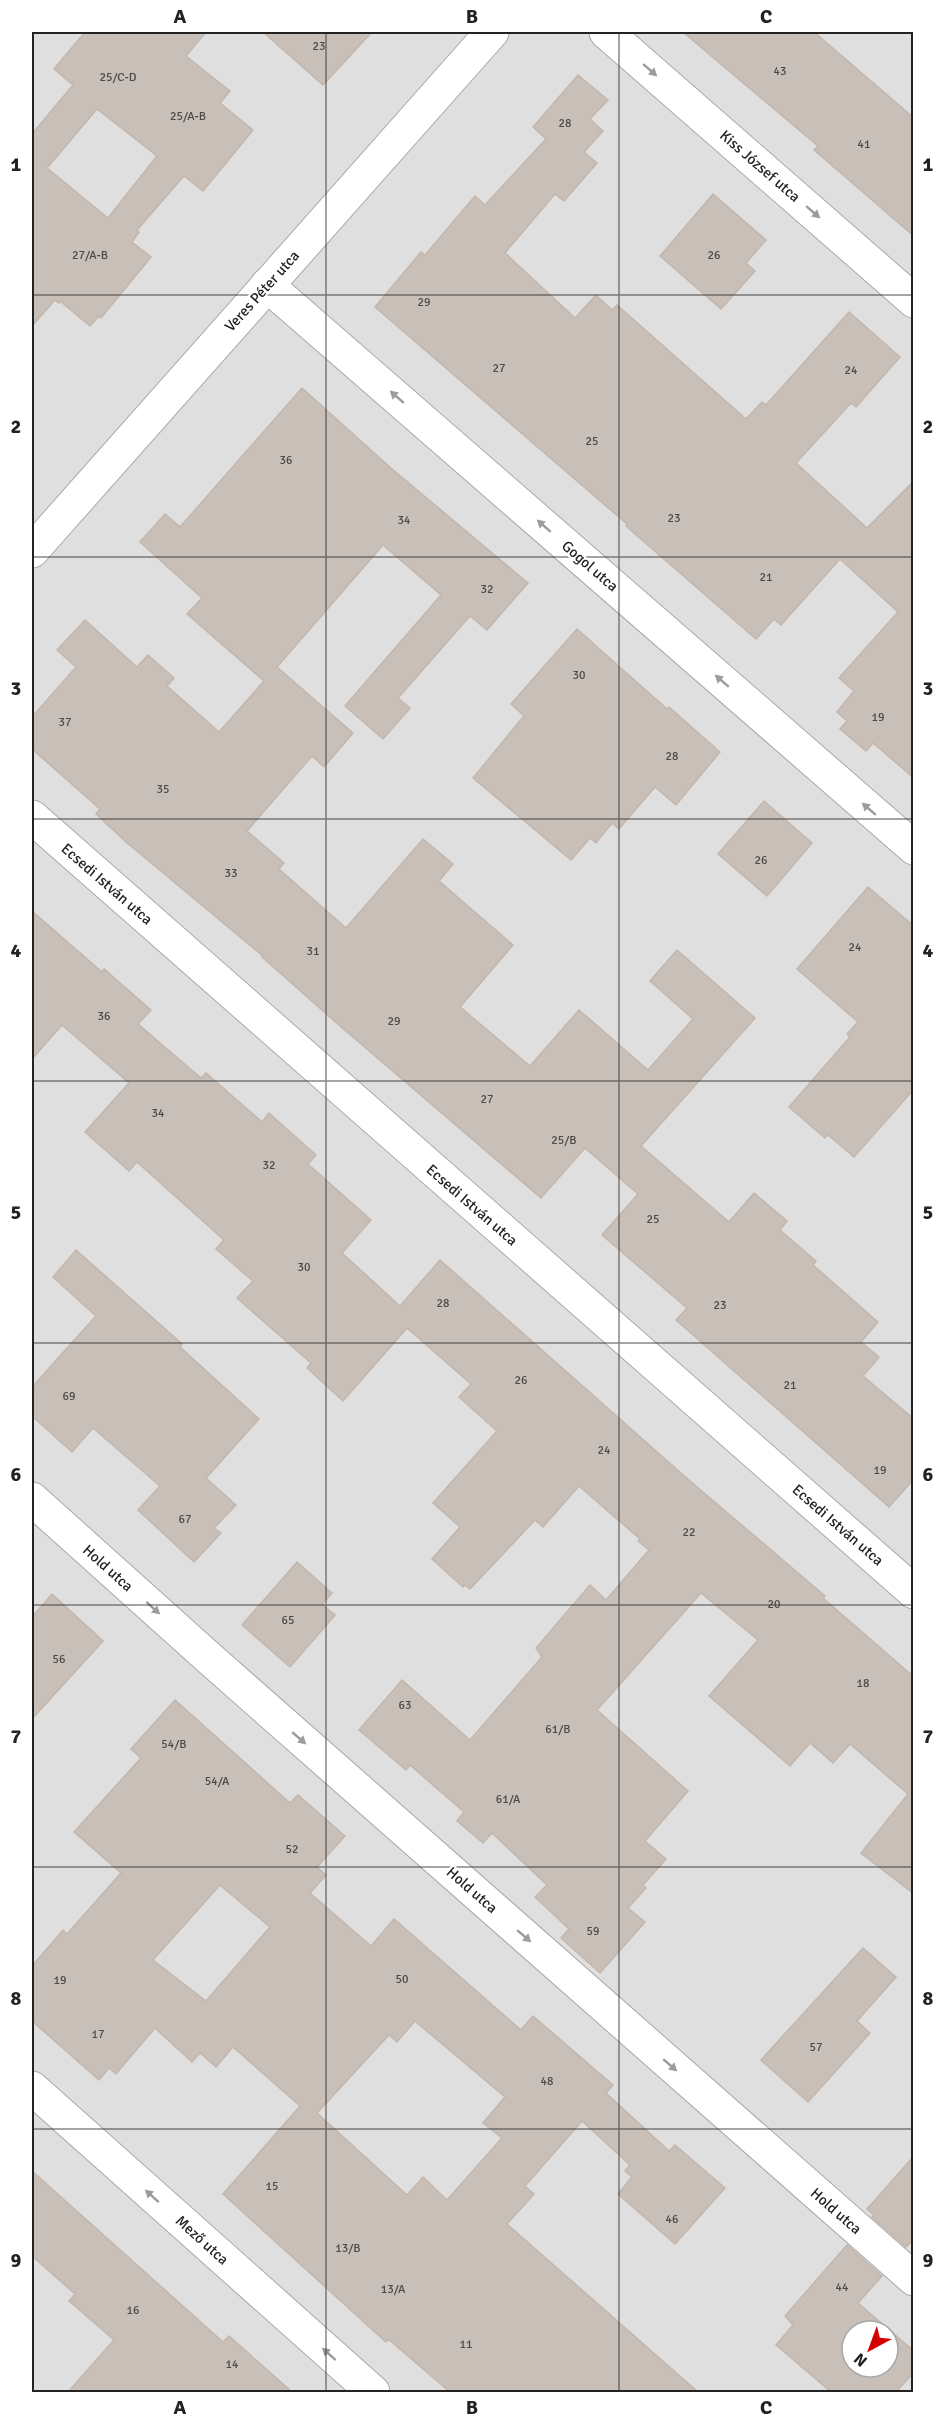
<svg xmlns="http://www.w3.org/2000/svg" width="945" height="2424" viewBox="0 0 945 2424" font-family="Signika,sans-serif">
  <rect width="100%" height="100%" fill="#f2efe9"/>
  <path fill="#e0dfdf" fill-rule="evenodd" d="M32,32h881v2360h-881zM852,2331h36v36h-36z"/>
  <g fill="#c7bfb8" stroke="#c4b6ab" stroke-width="1.5" fill-rule="evenodd">
    <path d="M85,32h121l-20,24 44,35 -10,12 33,27 -50,61 -19,-15 -47,54 2,2 -7,10 19,15 -50,61 -2,-2 -9,10 -30,-25 -1,2 -4,-3 -23,26v-192l41,-49 -19,-16zM97,109l60,47 -49,62 -61,-50z"/>
    <path d="M263,32h109l-49,53z"/>
    <path d="M683,32h131l100,86v118l-100,-86 4,-4z"/>
    <path d="M578,75l30,25 -18,19 13,12 -19,21 13,11 -33,38 -9,-7 -50,59 70,65 21,-23 16,15 5,-5 129,114 16,-17 4,3 83,-93 51,45 -44,50 -5,-4 -55,60 71,65 47,-47v297l-41,-35 -7,8 -26,-22 7,-8 -10,-9 17,-21 -15,-13 59,-66 -58,-53 -59,66 -7,-6 -18,20 -130,-113 1,-2 -252,-217 46,-55 4,3 50,-59 10,9 61,-66 -13,-12z"/>
    <path d="M713,194l53,46 -20,23 9,8 -34,38 -61,-53z"/>
    <path d="M302,388l90,81 136,114 -41,47 -17,-14 -72,82 12,10 -27,31 -38,-33 96,-111 -58,-50 -106,122 76,66 -29,34 -12,-11 -65,75 37,32 -5,6 67,59 77,-89 30,25 -14,17 74,64 -53,62 70,59 49,-56 69,60 45,-51 -43,-38 27,-31 78,68 -114,128 88,76 25,-29 33,28 -7,9 36,31 -3,4 65,57 -17,20 18,15 -16,19 51,43v60l-25,28 -213,-187 11,-12 -85,-73 36,-41 -53,-46 -44,50 -201,-172 -78,-69 1,-1 -137,-114 -30,-28 4,-5 -68,-60v-32l44,-50 -19,-17 28,-30 52,47 11,-12 26,23 -7,8 52,46 45,-51 -77,-67 15,-16 -62,-56 25,-28 15,13z"/>
    <path d="M577,629l90,80 2,-2 51,45 -44,53 -21,-18 -36,42 -7,-6 -16,20 -6,-5 -19,22 -98,-82 51,-62 -13,-12z"/>
    <path d="M764,801l48,42 -45,53 -49,-42z"/>
    <path d="M868,887l46,39v163l-60,68 -26,-22 -3,3 -36,-31 61,-70 -3,-3 11,-12 -61,-53z"/>
    <path d="M32,911l70,61 2,-3 47,41 -13,14 63,54 5,-5 56,49 7,-9 47,42 -8,9 63,56 -29,33 58,53 40,-46 250,221 135,115 -2,2 91,79v217l-53,-41 47,-59 -58,-50 -17,19 -23,-20 -20,23 -81,-70 49,-56 -57,-47 -104,117 91,81 -43,50 21,18 -23,26 3,3 -18,20 17,14 -45,51 -39,-35 8,-9 -34,-32 12,-12 -55,-52 -9,10 -26,-22 7,-9 -54,-47 -4,5 -47,-40 43,-50 68,60 72,-83 -6,-9 54,-63 16,15 43,-50 -11,-9 2,-2 -61,-53 -36,41 -8,-7 -65,69 -5,-4 -2,2 -31,-28 28,-32 -27,-24 64,-72 -38,-34 12,-13 -64,-56 -64,73 -36,-33 4,-5 -74,-65 16,-17 -37,-32 8,-9 -87,-78 -8,9 -44,-39 44,-49 -67,-58 -30,34z"/>
    <path d="M76,1250l106,94 -2,3 79,72 -53,59 30,27 -22,23 7,5 -27,29 -56,-52 22,-24 -67,-58 -21,24 -40,-36v-29l64,-71 -43,-39z"/>
    <path d="M297,1562l35,31 -10,11 13,11 -45,52 -48,-42z"/>
    <path d="M52,1594l51,47 -71,78v-102z"/>
    <path d="M175,1700l115,103 8,-8 47,41 -28,31 9,8 -16,18 61,53 23,-27 127,111 12,-14 80,69 -7,8 63,58 6,-6 50,43 -50,56 -57,-50 14,-17 -7,-6 5,-6 -48,-44 -57,65 9,8 -27,30 191,168h-248l-62,-53 -2,3 -163,-148 77,-88 -67,-59 -17,20 -16,-14 -8,9 -37,-34 -39,46 -7,-6 -10,12 -67,-59v-55l31,-36 4,4 54,-61 -47,-41 67,-74 -10,-9zM220,1885l50,42 -64,74 -53,-41zM415,2021l90,76 -22,26 19,15 -55,62 -24,-23 -16,18 -90,-82 72,-78 8,7z"/>
    <path d="M863,1948l33,29 -39,44 13,12 -62,69 -47,-42z"/>
    <path d="M914,2156v83l-8,8 -34,-30 2,-2 -7,-6z"/>
    <path d="M32,2171l191,171 6,-6 63,56h-224l46,-52 -45,-39 6,-7 -43,-38z"/>
    <path d="M847,2245l35,31 -24,27 56,48v21l-18,20h-65l-55,-47 17,-20 -8,-9zM852,2331h36v36h-36z"/>
  </g>
  <g fill="none" stroke-linecap="round" stroke-linejoin="round">
    <defs>
      <g id="minor">
        <path d="M606,32l308,269"/>
        <path d="M267,285l647,563"/>
        <path d="M32,551l460,-519"/>
        <path d="M32,817l882,775"/>
        <path d="M32,1499l177,159 705,621"/>
        <path d="M32,2088l341,304"/>
      </g>
    </defs>
    <use href="#minor" stroke="#a9a9a9" stroke-width="35"/>
    <use href="#minor" stroke="#fff" stroke-width="33"/>
  </g>
  <defs><path id="oneway-solid" d="M-6-.8H1V-3.2L6.5 0L1 3.2V.8H-6Z" transform="scale(1.5)"/></defs>
  <g fill="#9c9c9c">
    <use href="#oneway-solid" transform="translate(650 70) rotate(41)"/>
    <use href="#oneway-solid" transform="translate(813 212) rotate(41)"/>
    <use href="#oneway-solid" transform="translate(397 397) rotate(-139)"/>
    <use href="#oneway-solid" transform="translate(544 526) rotate(-139)"/>
    <use href="#oneway-solid" transform="translate(722 681) rotate(-139)"/>
    <use href="#oneway-solid" transform="translate(869 809) rotate(-139)"/>
    <use href="#oneway-solid" transform="translate(153 1608) rotate(42)"/>
    <use href="#oneway-solid" transform="translate(299 1738) rotate(41)"/>
    <use href="#oneway-solid" transform="translate(524 1936) rotate(41)"/>
    <use href="#oneway-solid" transform="translate(670 2065) rotate(41)"/>
    <use href="#oneway-solid" transform="translate(152 2196) rotate(-138)"/>
    <use href="#oneway-solid" transform="translate(329 2354) rotate(-138)"/>
  </g>
  <path fill="none" stroke="#222" stroke-width="1.5" stroke-opacity="0.55" d="M326,32v2360M619,32v2360M32,295h882M32,557h882M32,819h882M32,1081h882M32,1343h882M32,1605h882M32,1867h882M32,2129h882"/>
  <g text-anchor="middle" dominant-baseline="central" stroke-width="4.5" stroke-linejoin="round" paint-order="stroke">
    <g font-size="12" fill="#4b4948">
      <text x="319" y="46">23</text>
      <text x="780" y="71">43</text>
      <text x="118" y="77">25/C-D</text>
      <text x="188" y="116">25/A-B</text>
      <text x="565" y="123">28</text>
      <text x="864" y="144">41</text>
      <text x="90" y="255">27/A-B</text>
      <text x="714" y="255">26</text>
      <text x="424" y="302">29</text>
      <text x="499" y="368">27</text>
      <text x="851" y="370">24</text>
      <text x="592" y="441">25</text>
      <text x="286" y="460">36</text>
      <text x="674" y="518">23</text>
      <text x="404" y="520">34</text>
      <text x="766" y="577">21</text>
      <text x="487" y="589">32</text>
      <text x="579" y="675">30</text>
      <text x="878" y="717">19</text>
      <text x="65" y="722">37</text>
      <text x="672" y="756">28</text>
      <text x="163" y="789">35</text>
      <text x="761" y="860">26</text>
      <text x="231" y="873">33</text>
      <text x="855" y="947">24</text>
      <text x="313" y="951">31</text>
      <text x="104" y="1016">36</text>
      <text x="394" y="1021">29</text>
      <text x="487" y="1099">27</text>
      <text x="158" y="1113">34</text>
      <text x="564" y="1140">25/B</text>
      <text x="269" y="1165">32</text>
      <text x="653" y="1219">25</text>
      <text x="304" y="1267">30</text>
      <text x="443" y="1303">28</text>
      <text x="720" y="1305">23</text>
      <text x="521" y="1380">26</text>
      <text x="790" y="1385">21</text>
      <text x="69" y="1396">69</text>
      <text x="604" y="1450">24</text>
      <text x="880" y="1470">19</text>
      <text x="185" y="1519">67</text>
      <text x="689" y="1532">22</text>
      <text x="774" y="1604">20</text>
      <text x="288" y="1620">65</text>
      <text x="59" y="1659">56</text>
      <text x="863" y="1683">18</text>
      <text x="405" y="1705">63</text>
      <text x="558" y="1729">61/B</text>
      <text x="174" y="1744">54/B</text>
      <text x="217" y="1781">54/A</text>
      <text x="508" y="1799">61/A</text>
      <text x="292" y="1849">52</text>
      <text x="593" y="1931">59</text>
      <text x="402" y="1979">50</text>
      <text x="60" y="1980">19</text>
      <text x="98" y="2034">17</text>
      <text x="816" y="2047">57</text>
      <text x="547" y="2081">48</text>
      <text x="272" y="2186">15</text>
      <text x="672" y="2219">46</text>
      <text x="348" y="2248">13/B</text>
      <text x="842" y="2287">44</text>
      <text x="393" y="2289">13/A</text>
      <text x="133" y="2310">16</text>
      <text x="466" y="2344">11</text>
      <text x="232" y="2364">14</text>
    </g>
    <g font-size="15" fill="#222" stroke="#fff">
      <text transform="translate(760 166) rotate(41)">Kiss József utca</text>
      <text transform="translate(262 291) rotate(-48)">Veres Péter utca</text>
      <text transform="translate(590 566) rotate(41)">Gogol utca</text>
      <text transform="translate(107 884) rotate(41)">Ecsedi István utca</text>
      <text transform="translate(472 1205) rotate(41)">Ecsedi István utca</text>
      <text transform="translate(838 1525) rotate(41)">Ecsedi István utca</text>
      <text transform="translate(108 1568) rotate(42)">Hold utca</text>
      <text transform="translate(472 1890) rotate(41)">Hold utca</text>
      <text transform="translate(836 2211) rotate(41)">Hold utca</text>
      <text transform="translate(202 2240) rotate(42)">Mező utca</text>
    </g>
  </g>
  <rect width="945" height="2424" fill="none" stroke="#ffffff" stroke-width="66"/>
  <g transform="translate(870 2349) rotate(221)"><circle r="28" fill="#ffffff" stroke="#a7a7a7" stroke-width="1.5"/>
  <path d="M0-4.5L10 22L0 15L-10 22Z" fill="#d40000"/>
  <text y="-9" font-size="16" font-weight="bold" text-anchor="middle" fill="#222222">N</text>
  </g>
  <rect x="33" y="33" width="879" height="2358" fill="none" stroke="#222" stroke-width="2"/>
  <g font-size="20" text-anchor="middle" font-weight="bold" fill="#222">
    <text x="180" y="23">A</text>
    <text x="472" y="23">B</text>
    <text x="766" y="23">C</text>
    <text x="16" y="171">1</text>
    <text x="928" y="171">1</text>
    <text x="16" y="433">2</text>
    <text x="928" y="433">2</text>
    <text x="16" y="695">3</text>
    <text x="928" y="695">3</text>
    <text x="16" y="957">4</text>
    <text x="928" y="957">4</text>
    <text x="16" y="1219">5</text>
    <text x="928" y="1219">5</text>
    <text x="16" y="1481">6</text>
    <text x="928" y="1481">6</text>
    <text x="16" y="1743">7</text>
    <text x="928" y="1743">7</text>
    <text x="16" y="2005">8</text>
    <text x="928" y="2005">8</text>
    <text x="16" y="2267">9</text>
    <text x="928" y="2267">9</text>
    <text x="180" y="2414">A</text>
    <text x="472" y="2414">B</text>
    <text x="766" y="2414">C</text>
  </g>
</svg>
